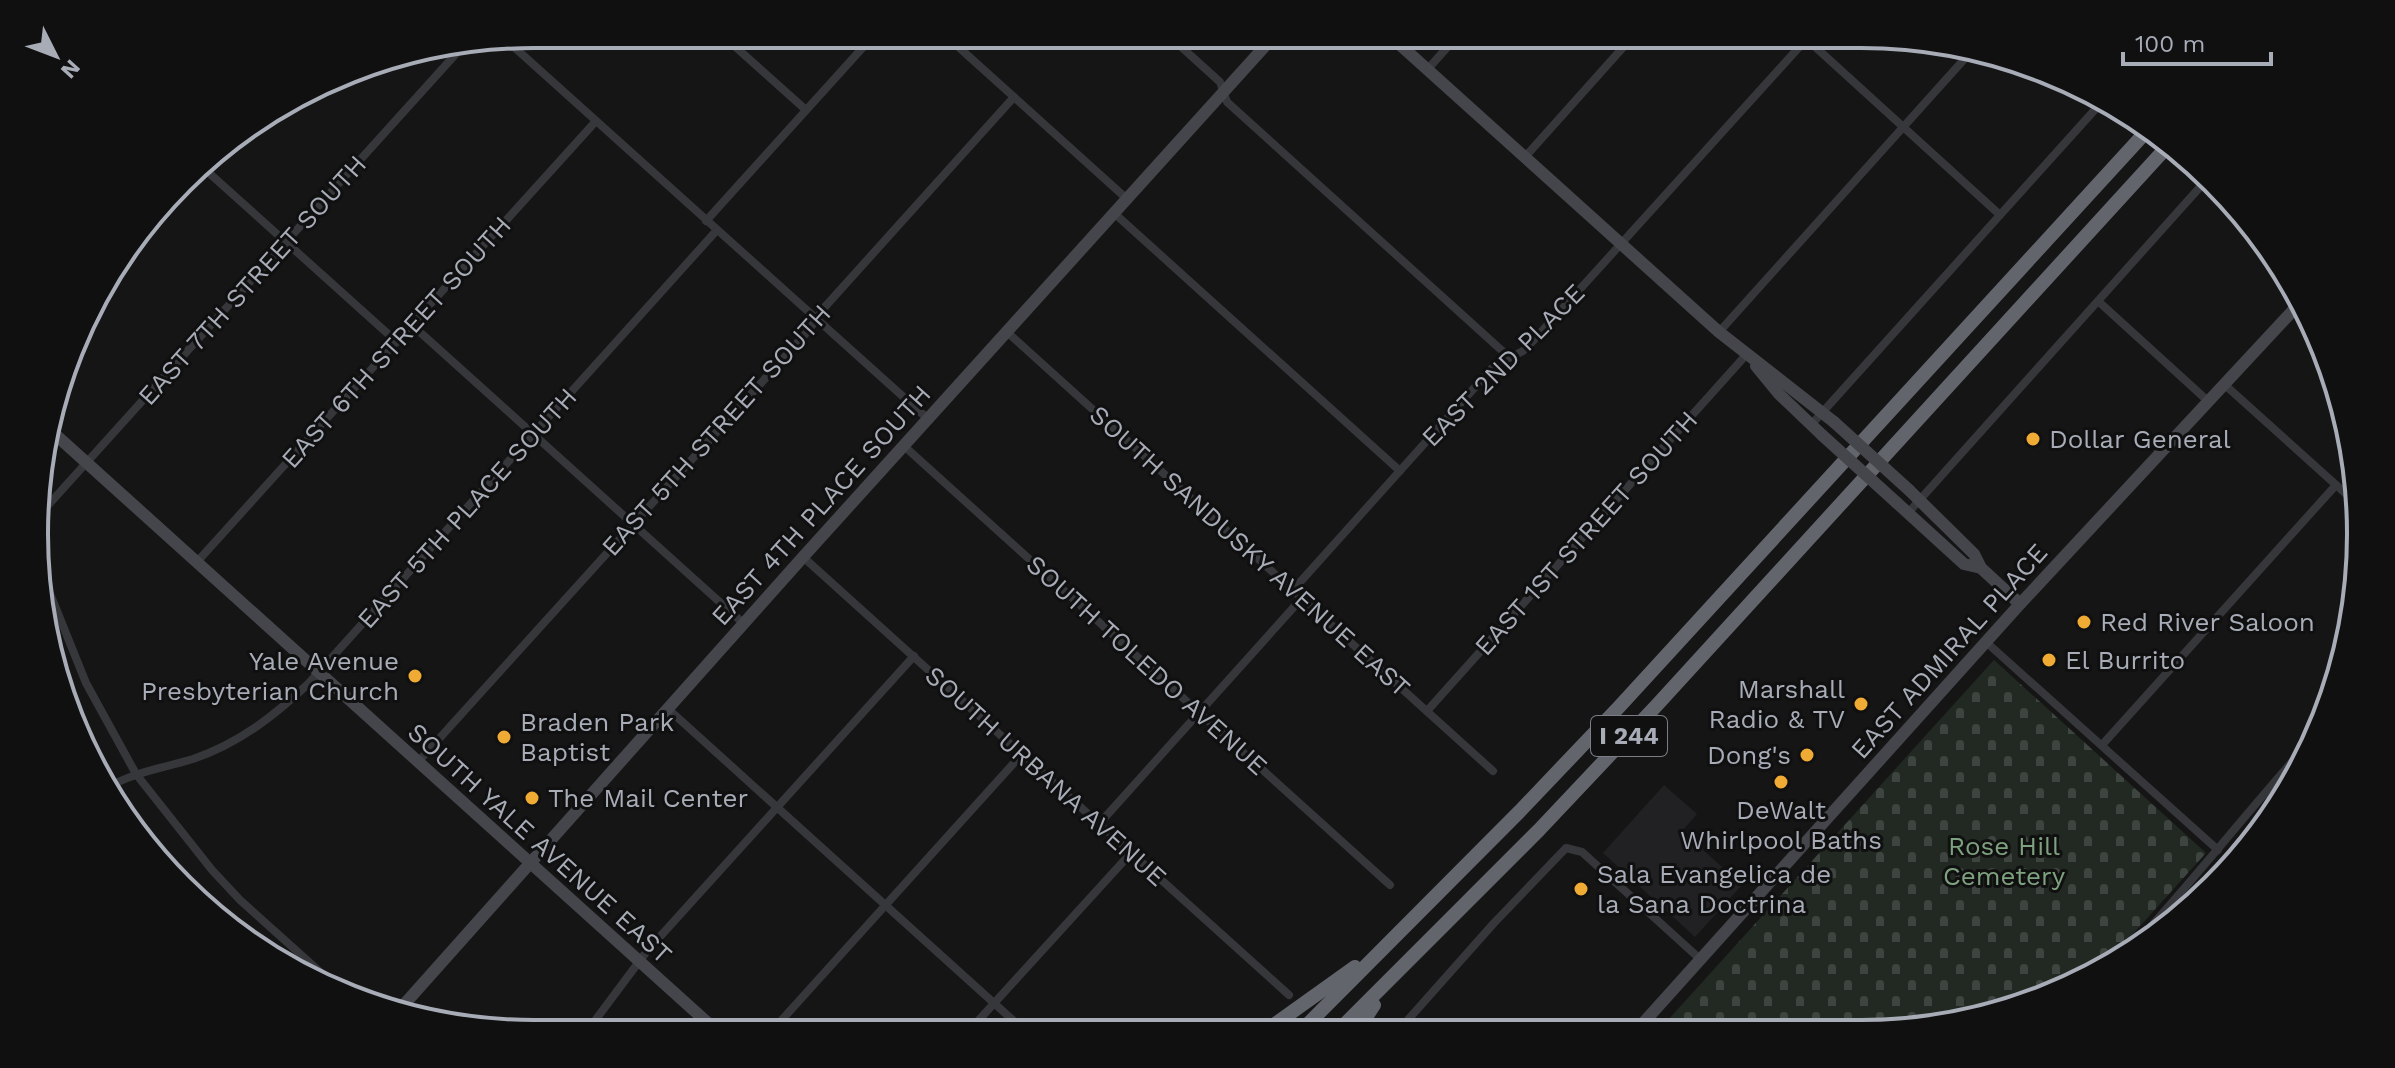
<svg xmlns="http://www.w3.org/2000/svg" width="2395" height="1068" viewBox="0 0 2395 1068" font-family="'Work Sans',sans-serif">
  <defs>
    <pattern id="cemetery-stones" width="16" height="16" patternUnits="userSpaceOnUse" patternTransform="scale(2)"><rect width="16" height="16" fill="#212922"/><path d="M2 7V4a2 2 0 0 1 4 0v3zM10 15v-3a2 2 0 0 1 4 0v3z" fill="#3e4540"/></pattern>
  </defs>
  <rect width="100%" height="100%" fill="#151516"/>
  <path fill="#212123" d="M1664,785l33,29 -15,17 60,54 -47,52 -92,-84z"/>
  <path fill="url(#cemetery-stones)" d="M1994,660l212,193 -102,113 -51,30 -126,34h-268z"/>
  <g fill="none" stroke-linecap="round" stroke-linejoin="round">
    <g stroke="#36373b" stroke-width="8">
      <path d="M721,34l85,76"/>
      <path d="M944,34l183,165"/>
      <path d="M1167,34l53,48 7,20 282,255"/>
      <path d="M1801,34l199,181"/>
      <path d="M505,39l423,380"/>
      <path d="M1427,70l32,-36"/>
      <path d="M1525,157l110,-123"/>
      <path d="M199,164l198,178"/>
      <path d="M1114,213l286,258"/>
      <path d="M706,221l169,-187"/>
      <path d="M2098,301l111,101"/>
      <path d="M412,325l331,298"/>
      <path d="M1007,332l486,439"/>
      <path d="M1719,332l249,-277"/>
      <path d="M2225,385l130,117"/>
      <path d="M1811,425l289,-321"/>
      <path d="M904,446l486,439"/>
      <path d="M41,513l422,-467"/>
      <path d="M1908,513l301,-336"/>
      <path d="M803,557l486,438"/>
      <path d="M196,563l400,-442"/>
      <path d="M39,566l47,117 50,91 76,96 28,30 108,97"/>
      <path d="M1293,590l201,-224 29,-15 10,-10 278,-307"/>
      <path d="M1986,642l232,208"/>
      <path d="M667,708l359,324"/>
      <path d="M1427,711l319,-356"/>
      <path d="M2102,745l234,-260"/>
      <path d="M418,762l391,-432 14,-21 191,-212"/>
      <path d="M105,789c28,-17 58,-21 88,-30 45,-15 81,-43 115,-75l409,-454"/>
      <path d="M1099,824l203,-226"/>
      <path d="M2155,923l9,9"/>
      <path d="M2128,952c67,-73 127,-150 193,-223"/>
      <path d="M1398,1031l96,-108 72,-75 16,4 118,107"/>
      <path d="M770,1033l252,-279"/>
      <path d="M967,1033l164,-180"/>
      <path d="M585,1034l62,-83 267,-295"/>
    </g>
    <g stroke="#44464b" stroke-width="12">
      <path d="M1388,34l331,298 115,90"/>
      <path d="M1756,366l23,28 43,41"/>
      <path d="M47,427l672,606"/>
      <path d="M1909,490l65,64 7,14 39,36"/>
      <path d="M1897,503l67,61 17,4"/>
      <path d="M401,1008l402,-451 473,-523"/>
      <path d="M1636,1031l384,-427 278,-299"/>
    </g>
    <g stroke="#62656c" stroke-width="14">
      <path d="M1338,1031l201,-201 118,-125 509,-557"/>
      <path d="M1357,1031l17,-26"/>
      <path d="M1264,1032l91,-65"/>
      <path d="M1300,1032l220,-221 99,-104 525,-573"/>
    </g>
    <g stroke="#44464b" stroke-width="12">
      <path d="M1834,422l75,68"/>
      <path d="M1822,435l75,68"/>
    </g>
  </g>
  <g fill="#efab34" stroke="#101011" stroke-width="3">
    <circle cx="2033" cy="439" r="8"/>
    <circle cx="2084" cy="622" r="8"/>
    <circle cx="2049" cy="660" r="8"/>
    <circle cx="415" cy="676" r="8"/>
    <circle cx="1861" cy="704" r="8"/>
    <circle cx="504" cy="737" r="8"/>
    <circle cx="1807" cy="755" r="8"/>
    <circle cx="1781" cy="782" r="8"/>
    <circle cx="532" cy="798" r="8"/>
    <circle cx="1581" cy="889" r="8"/>
  </g>
  <g text-anchor="middle" dominant-baseline="central" stroke-width="6" stroke-linejoin="round" paint-order="stroke">
    <rect fill="#101011" stroke="#7a7d85" stroke-width="2" x="1591" y="716" width="76" height="40" rx="6"/>
    <g font-size="24" font-weight="bold" fill="#a7acb7">
      <text x="1629" y="736">I 244</text>
    </g>
    <g font-size="26" fill="#a7acb7" stroke="#101011">
      <text transform="translate(252 280) rotate(-48)">EAST 7TH STREET SOUTH</text>
      <text transform="translate(396 342) rotate(-48)">EAST 6TH STREET SOUTH</text>
      <text transform="translate(1503 365) rotate(-45)">EAST 2ND PLACE</text>
      <text transform="translate(716 430) rotate(-48)">EAST 5TH STREET SOUTH</text>
      <text transform="translate(821 505) rotate(-48)">EAST 4TH PLACE SOUTH</text>
      <text transform="translate(467 508) rotate(-48)">EAST 5TH PLACE SOUTH</text>
      <text transform="translate(1586 533) rotate(-48)">EAST 1ST STREET SOUTH</text>
      <text transform="translate(1250 551) rotate(42)">SOUTH SANDUSKY AVENUE EAST</text>
      <text transform="translate(1949 651) rotate(-48)">EAST ADMIRAL PLACE</text>
      <text transform="translate(1147 665) rotate(42)">SOUTH TOLEDO AVENUE</text>
      <text transform="translate(1046 776) rotate(42)">SOUTH URBANA AVENUE</text>
      <text transform="translate(540 843) rotate(42)">SOUTH YALE AVENUE EAST</text>
    </g>
    <g font-size="26" fill="#a7acb7" stroke="#101011" text-anchor="start">
      <text x="2049" y="439">Dollar General</text>
      <text x="2100" y="622">Red River Saloon</text>
      <text x="2065" y="660">El Burrito</text>
      <text x="399" y="661" text-anchor="end">Yale Avenue<tspan x="399" dy="30">Presbyterian Church</tspan></text>
      <text x="1845" y="689" text-anchor="end">Marshall<tspan x="1845" dy="30">Radio &amp; TV</tspan></text>
      <text x="520" y="722">Braden Park<tspan x="520" dy="30">Baptist</tspan></text>
      <text x="1791" y="755" text-anchor="end">Dong's</text>
      <text x="548" y="798">The Mail Center</text>
      <text x="1781" y="810" text-anchor="middle">DeWalt<tspan x="1781" dy="30">Whirlpool Baths</tspan></text>
      <text x="1597" y="874">Sala Evangelica de<tspan x="1597" dy="30">la Sana Doctrina</tspan></text>
    </g>
    <g font-size="26" fill="#7ea17f" stroke="#101011">
      <text x="2004" y="846">Rose Hill<tspan x="2004" dy="30">Cemetery</tspan></text>
    </g>
  </g>
  <path d="M0 0H2395V1068H0ZM534 48H1861A486 486 0 0 1 2347 534V534A486 486 0 0 1 1861 1020H534A486 486 0 0 1 48 534V534A486 486 0 0 1 534 48Z" fill="#101011" fill-rule="evenodd"/>
  <path fill="none" stroke="#a7acb7" stroke-width="4" d="M534 48H1861A486 486 0 0 1 2347 534V534A486 486 0 0 1 1861 1020H534A486 486 0 0 1 48 534V534A486 486 0 0 1 534 48Z"/>
  <g transform="translate(56 56) rotate(132)" stroke="#101011" stroke-width="6" paint-order="stroke">
  <path d="M0-6L14 30L0 20L-14 30Z" fill="#a7acb7"/>
  <text y="-12" font-size="22" font-weight="bold" text-anchor="middle" fill="#a7acb7">N</text>
  </g>
  <path d="M2123 52v12h148v-12" fill="none" stroke="#a7acb7" stroke-width="4"/>
  <text x="2135" y="52" font-size="24" fill="#a7acb7" stroke="#101011" stroke-width="6" paint-order="stroke">100 m</text>
</svg>
